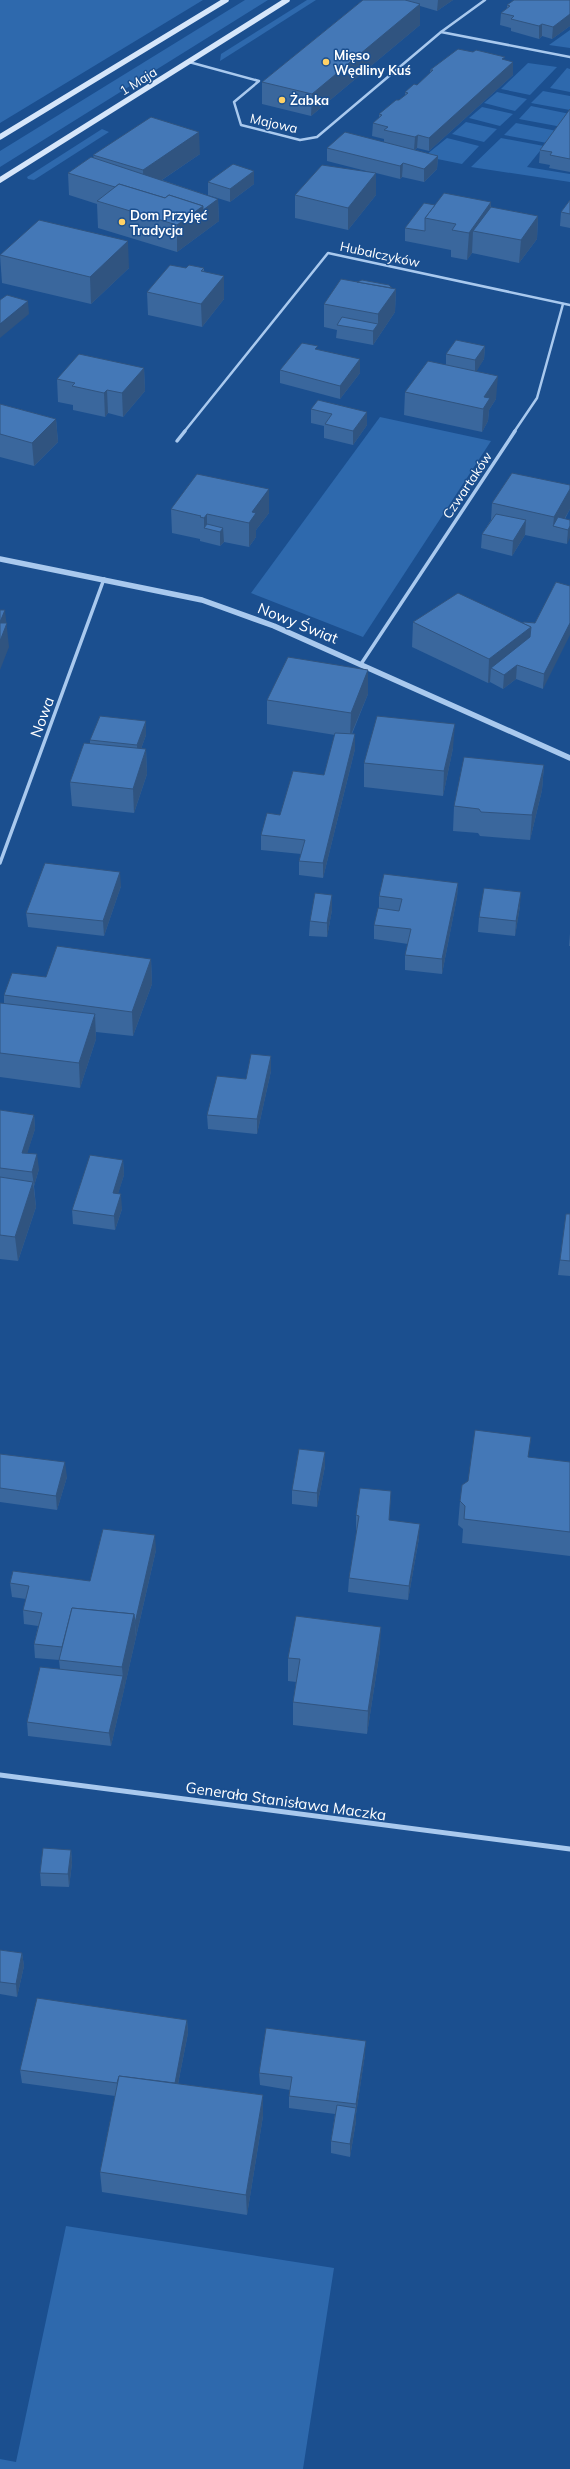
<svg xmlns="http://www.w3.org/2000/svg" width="570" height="2469" viewBox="0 0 570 2469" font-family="Mulish,sans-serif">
  <rect width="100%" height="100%" fill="#1b4f8f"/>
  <g fill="#2e69ad">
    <path d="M0,0h203l-203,123z"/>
    <path d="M245,0h23l-268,167v-16z"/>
    <path d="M307,0h9l-96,61 1,-7z"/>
    <path d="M570,30v18l-21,-3z"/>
    <path d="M528,63l29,4 -27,28 -29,-6z"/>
    <path d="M567,68l3,1v23l-20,-4z"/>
    <path d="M543,91l27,5v14l-39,-7z"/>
    <path d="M497,92l30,7 -12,12 -31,-8z"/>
    <path d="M531,106l39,8 -8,13 -43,-8z"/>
    <path d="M482,107l31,7 -13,12 -31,-8z"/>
    <path d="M466,122l31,7 -13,13 -32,-8z"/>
    <path d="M516,123l41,8 -10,12 -43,-8z"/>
    <path d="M102,129l7,3 -75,48 -6,-1 -1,-2z"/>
    <path d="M447,138l32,8 -17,18 -79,-16 43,7z"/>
    <path d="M501,138l43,8 -17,21 43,7v8l-99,-15z"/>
    <path d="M380,417l111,24 -128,196 -112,-44z"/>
    <path d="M66,2226l268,42 -31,201h-303v-10l16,3z"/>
  </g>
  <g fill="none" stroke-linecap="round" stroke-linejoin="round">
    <g stroke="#a9c9ee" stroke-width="2.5">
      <path d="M441,32l129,25"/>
      <path d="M189,62l70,19 -25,21 7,23 59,15 17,-3 124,-105 44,-32"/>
      <path d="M184,432l144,-179 242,52"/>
      <path d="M514,432l23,-34 26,-94"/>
    </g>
    <g stroke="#a9c9ee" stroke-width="3.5">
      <path d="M177,441l8,-10"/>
      <path d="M361,664l154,-233"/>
      <path d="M0,863l104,-284"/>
    </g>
    <path stroke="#a9c9ee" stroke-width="5" d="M0,1775l570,74"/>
    <path stroke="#a9c9ee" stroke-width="5.5" d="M0,559l202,41 72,26 296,132"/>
    <g stroke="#d6e6fa" stroke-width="5.5">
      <path d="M0,137l226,-137"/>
      <path d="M0,180l287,-180"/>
    </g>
  </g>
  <g fill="#3a679d">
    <path d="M363,0h90l-16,11 -17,-5v19l-109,91 -49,-12v-22z"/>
    <path d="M570,0v26l-18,13 -10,-3 -3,3 -28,-8v-3l-11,-3 1,-12 6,-5v-3z"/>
    <path d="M505,60l8,15 -84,76 -12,-3 -2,2 23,6 -1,13 -13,13 -22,-5 -2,2 -24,-6v22l-28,35 -53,-12v-23l75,-23 -43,-11v-13l57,-6v-3l-12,-3 1,-13 6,-5v-4l20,-14 6,-4v-4l12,-7 13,-12v-3z"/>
    <path d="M570,109v63l-21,-4 1,-3 -11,-2 1,-13z"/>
    <path d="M200,154l-38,26 56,19 1,22 -42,31 -79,-24 -1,-24 -28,-9 -1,-22 26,-15 -1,-3z"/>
    <path d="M254,171v13l-24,18 -22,-7v-13z"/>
    <path d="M570,200v28l-10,-2 1,-14z"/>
    <path d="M491,202v5l47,9 -1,23 -18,24 -47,-10 -5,7 -16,-3v-7l-46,-9v-13l30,-23z"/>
    <path d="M0,255l129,13 -38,36 -89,-21z"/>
    <path d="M186,268h18v4l20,27 -22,28 -54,-12 -1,-23z"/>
    <path d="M392,288l4,1 -1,23 -22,33 -37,-7 1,-8 -13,-3v-23z"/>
    <path d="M485,346l-1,13 -8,12 20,28 -7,11 -1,11 -6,11 -78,-17 1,-23 41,-27v-11z"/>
    <path d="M360,359v14l-20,26 -60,-16v-13z"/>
    <path d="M144,368l1,23 -22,26 -15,-4 -3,4 -32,-7v-5l-15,-3 -1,-23z"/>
    <path d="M0,404l56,15 2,23 -24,24 -34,-9z"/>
    <path d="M311,409l56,3v13l-14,20 -29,-7v-12l-13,-3z"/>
    <path d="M570,485v24l-5,10 5,1 -3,24 -42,-9 -13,21 -31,-8 1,-14 9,-14 1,-17z"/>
    <path d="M171,509l98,4 -13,17v7l-7,10 -25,-5 -4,4 -20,-5v-2l-28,-6z"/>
    <path d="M556,582l-13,107 -27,-10 -13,10 -13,-7 -2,1 -76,-36 1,-25 109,1h13z"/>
    <path d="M368,694l-16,40h3v15l-32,129 -24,-3v-14l2,-7 -40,-4v-15l19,-20 44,-40 11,-40 -68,-11v-24z"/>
    <path d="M146,721v14l-5,14h5l1,25 -13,39 -62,-7 -2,-24 20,-39v-3z"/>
    <path d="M453,748l-10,48 -79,-9v-24z"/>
    <path d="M544,765l-2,25 -12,50 -50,-4 -2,-3 -25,-2 1,-25z"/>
    <path d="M458,883l-1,14 -15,77 -37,-4v-15l3,-11 -34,-5v-14l5,-17v-12z"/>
    <path d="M121,886l-17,50 -76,-9 -2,-14z"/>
    <path d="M520,906l-5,30 -37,-4 1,-15z"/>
    <path d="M332,910l-5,27 -18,-1 1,-15z"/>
    <path d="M570,933v13h-1z"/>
    <path d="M151,959l1,25 -19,52 -37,-4v7l-16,49 -80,-11v-74h4v-8l42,-18z"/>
    <path d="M271,1056v15l-14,63 -49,-5 -1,-14 39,-36z"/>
    <path d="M0,1110l34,5 1,14 -8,24 12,16 -5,17 2,21 -18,54 -18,-2z"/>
    <path d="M123,1160l1,15 -6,18 4,16 -7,21 -42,-6 -1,-14z"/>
    <path d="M570,1214v62l-12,-1 2,-15z"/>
    <path d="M325,1452v14l-8,41 -25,-3v-14z"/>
    <path d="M0,1454l67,23 -10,33 -57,-8z"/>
    <path d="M528,1458l42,4v94l-108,-13 1,-14 -5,-4 2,-24z"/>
    <path d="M391,1491l-2,29 30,18 -11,62 -60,-8 1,-14 8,-48h-1v-15z"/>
    <path d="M156,1550l-45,196 -83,-10 -1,-14 33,-53 -1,-9 -24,-2 -1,-14 4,-18 -14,-2 -1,-14 3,-11 -14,-2 -2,-14 80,-2z"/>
    <path d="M380,1650l-13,84 -74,-9v-23l3,-20 -8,-1v-23z"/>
    <path d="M71,1850l1,13 -3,24 -28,-1 -1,-13z"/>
    <path d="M0,1950l22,3 2,13 -7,31 -17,-3z"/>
    <path d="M187,2020l1,13 -10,51 85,11v21l-16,99 -145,-23 -2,-20 15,-76 -93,-13 -2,-13z"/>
    <path d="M365,2054l-9,60v7l-6,36 -19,-4v-12l4,-27 -46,-6v-12l1,-6 -30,-5 -1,-12z"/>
  </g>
  <g fill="#305480">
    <path d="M438,0h15l-16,11z"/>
    <path d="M420,4v21l-109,91 1,-22z"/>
    <path d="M570,14v12l-18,13 1,-12z"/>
    <path d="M542,24v12l-3,3v-13z"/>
    <path d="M513,62v13l-84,76v-13z"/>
    <path d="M199,132l1,22 -56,38 -1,-22z"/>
    <path d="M418,135l-1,13 -3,2 1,-13z"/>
    <path d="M438,156l-1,13 -13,13v-13z"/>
    <path d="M403,163l-1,14 -2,2v-13z"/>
    <path d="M254,171v13l-24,18v-13z"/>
    <path d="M376,173v22l-28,35v-22z"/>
    <path d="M218,199l1,22 -42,31v-27l26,-19z"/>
    <path d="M491,202l-2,27 -16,2 -1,22 -5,7 2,-27z"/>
    <path d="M538,216l-1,23 -18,24 2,-23z"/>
    <path d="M128,241l1,27 -38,36 -1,-27z"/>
    <path d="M224,276v23l-22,28 -1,-23z"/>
    <path d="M396,289l-1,23 -22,33v-14l5,-7v-10z"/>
    <path d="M28,301l1,13 -29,24v-14z"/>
    <path d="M485,346l-1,13 -9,15v-14z"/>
    <path d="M360,359v14l-20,26v-13z"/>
    <path d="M144,368l1,23 -22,26 -1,-24z"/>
    <path d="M498,376l-2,23 -7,11 -1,11 -6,11 2,-35z"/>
    <path d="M107,390l1,23 -3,4 -1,-24z"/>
    <path d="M367,412v13l-14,20v-14z"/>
    <path d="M56,419l2,23 -24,24 -2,-23z"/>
    <path d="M269,489v24l-13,17v7l-7,10v-24l3,-11z"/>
    <path d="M570,489v20l-11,19 -6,-2 1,-9z"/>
    <path d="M207,514v14h-3v14v-24z"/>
    <path d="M526,520l-1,15 -13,21 1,-15z"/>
    <path d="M570,526v12l-3,6 1,-14z"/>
    <path d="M223,528l1,14 -4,4v-14z"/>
    <path d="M5,610l4,37 -9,23v-48z"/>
    <path d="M570,623v12l-27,54 1,-15z"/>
    <path d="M531,627l-2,24 -38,17 -1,14 -2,1 1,-24z"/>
    <path d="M517,665l-1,14 -13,10 1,-14z"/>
    <path d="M368,670v24l-18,43 1,-24z"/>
    <path d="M146,721v14l-9,25v-15z"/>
    <path d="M455,724l-2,24 -10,48 1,-25z"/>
    <path d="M355,734v15l-32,129v-15z"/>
    <path d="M146,749l1,25 -13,39 -1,-24z"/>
    <path d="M544,765l-2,25 -12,50 2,-25z"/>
    <path d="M120,872l1,14 -17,50 -1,-15z"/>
    <path d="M458,883l-1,14 -15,77v-15z"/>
    <path d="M521,892l-1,14 -5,30 1,-15z"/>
    <path d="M332,895v15l-5,27v-14z"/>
    <path d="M151,959l1,25 -19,52 -1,-24z"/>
    <path d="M95,1014l1,25 -16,49 -1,-25z"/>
    <path d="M271,1056v15l-14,63v-15z"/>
    <path d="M34,1115l1,14 -12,38 -1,-14z"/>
    <path d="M37,1154l2,15 -5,17 -2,-14z"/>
    <path d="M123,1160l1,15 -10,32 -1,-14z"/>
    <path d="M33,1182l3,25 -18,54 -3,-24z"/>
    <path d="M121,1194l1,15 -7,21 -1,-14z"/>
    <path d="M325,1452v14l-8,41v-14z"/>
    <path d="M65,1462l2,15 -10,33 -1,-14z"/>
    <path d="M420,1524l-1,14 -11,62 1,-14z"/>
    <path d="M155,1535l1,15 -20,87 -1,-14z"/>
    <path d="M134,1614l2,23 -12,53 -2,-23z"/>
    <path d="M381,1627l-1,23 -13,84 1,-23z"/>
    <path d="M123,1676l1,14 -13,56 -2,-13z"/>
    <path d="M71,1850l1,13 -3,24 -1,-13z"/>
    <path d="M22,1953l2,13 -7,31 -1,-13z"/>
    <path d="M187,2020l1,13 -14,71 -1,-13z"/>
    <path d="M366,2041l-1,13 -9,60v7l-6,36v-13l6,-34v-6z"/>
    <path d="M263,2095v21l-16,99 -1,-20z"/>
  </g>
  <g fill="#4478b7" stroke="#305480">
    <path d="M363,0h42l15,4 -108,90 -50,-12z"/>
    <path d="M514,0h56v14l-17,13 -11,-3 -3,2 -28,-7 3,-3 -13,-3 9,-7 -3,-1z"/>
    <path d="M458,49l15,3 3,-2 29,7 -3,2 11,3 -84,76 -11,-3 -3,2 -31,-7 4,-3 -15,-4 9,-8 -3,-1 17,-14h3l9,-7 -3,-1 9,-8 3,1 16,-15h-3z"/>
    <path d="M570,109v50l-20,-4 2,-3 -12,-2z"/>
    <path d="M151,117l48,15 -56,38 -50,-15z"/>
    <path d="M345,132l93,24 -14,13 -21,-6 -3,3 -73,-18z"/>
    <path d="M91,157l127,42 -15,11v-4l-34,-11 -4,3 -46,-14 -4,3 -47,-14z"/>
    <path d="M233,164l21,7 -24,18 -22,-7z"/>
    <path d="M322,165l54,8 -28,35 -53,-13z"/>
    <path d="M119,184l46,14 4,-3 34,11 -26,19 -80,-24z"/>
    <path d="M444,193l47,9 -22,31 -17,-3 4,-6 -31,-6z"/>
    <path d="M570,200v14l-9,-2z"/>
    <path d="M424,203l11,2 -10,13v13l-20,-3z"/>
    <path d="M491,207l47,9 -17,24 -48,-9z"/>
    <path d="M39,220l89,21 -38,36 -90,-22z"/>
    <path d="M170,265l16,3 3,-3 15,3 -3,3 23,5 -23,28 -54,-12z"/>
    <path d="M341,279l55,10 -18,25 -54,-10z"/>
    <path d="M362,280l27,5 3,3 -35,-6z"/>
    <path d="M7,295l21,6 -28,23v-24z"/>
    <path d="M342,317l36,7 -5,7 -36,-6z"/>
    <path d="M456,340l29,6 -10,14 -29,-6z"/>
    <path d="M302,343l16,3 -3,3 45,10 -20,27 -60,-16z"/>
    <path d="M79,354l65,14 -22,25 -15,-3 -3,3 -32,-7 3,-3 -18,-4z"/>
    <path d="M428,361l70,15 -14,21 6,1 -7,11 -78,-17z"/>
    <path d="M318,400l49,12 -14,19 -28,-7 7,-10 -21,-5z"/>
    <path d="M0,404l56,15 -24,24 -32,-9z"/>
    <path d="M512,473l58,12v4l-16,28 -62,-14z"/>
    <path d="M197,474l72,15 -17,23 4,1 -7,10 -42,-9 -3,4 -4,-1 1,-1 -30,-7z"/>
    <path d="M496,514l30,6 -13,21 -31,-7z"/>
    <path d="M558,517l12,3v6l-2,4 -15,-4z"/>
    <path d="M207,524l16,4 -3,4 -16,-4z"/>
    <path d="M556,582l14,4v37l-26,51 -27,-9 -13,10 -13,-7 39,-31 1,-10 -9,-4 2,-1 11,1z"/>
    <path d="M458,593l73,34 -42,32 -76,-37z"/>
    <path d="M0,610h5l-5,12z"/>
    <path d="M0,623h7l-7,18z"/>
    <path d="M288,657l80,13 -17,43 -84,-13z"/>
    <path d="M100,716l46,5 -9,24 -47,-5z"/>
    <path d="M377,716l78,8 -11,47 -80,-8z"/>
    <path d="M335,733l20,1 -32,129 -24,-2 6,-21 -44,-5 6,-22 13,2 13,-44 31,4z"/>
    <path d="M84,743l62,6 -13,40 -63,-7z"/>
    <path d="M464,757l80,8 -12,50 -51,-3 -2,-3 -25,-3z"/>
    <path d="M45,863l75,9 -17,49 -77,-8z"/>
    <path d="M384,874l74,9 -16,76 -37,-4 6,-26 -37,-4 4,-17 21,3 3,-12 -23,-3z"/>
    <path d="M484,888l37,4 -5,29 -37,-4z"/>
    <path d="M315,893l17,2 -5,28 -17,-2z"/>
    <path d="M57,946l94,13 -19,53 -128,-17 8,-22 34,4z"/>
    <path d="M0,1003l95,11 -16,49 -79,-10z"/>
    <path d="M251,1054l20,2 -14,63 -50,-4 10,-39 29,3z"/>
    <path d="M0,1110l34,5 -12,38 15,1 -5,18 -32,-4z"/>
    <path d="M90,1155l33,5 -10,33 8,1 -7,22 -42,-6z"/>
    <path d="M0,1177l33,5 -18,55 -15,-2z"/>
    <path d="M566,1214h4v47l-10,-1z"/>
    <path d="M475,1430l56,7 -3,20 42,5v70l-106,-13 1,-13 -5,-5 2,-16 6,-4z"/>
    <path d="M299,1449l26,3 -8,41 -25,-3z"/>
    <path d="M0,1454l65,8 -9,34 -56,-8z"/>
    <path d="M360,1488l31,3 -2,29 31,4 -11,62 -60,-8 10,-62 -3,-1z"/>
    <path d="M103,1529l52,6 -20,88 -1,-9 -62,-6 -10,39 -28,-3 8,-31 -19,-3 6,-24 -19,-3 3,-12 77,10z"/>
    <path d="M72,1608l62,6 -12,53 -63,-7z"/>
    <path d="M296,1616l85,11 -13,84 -75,-9 7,-43 -12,-1z"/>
    <path d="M40,1667l83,9 -14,57 -82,-11z"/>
    <path d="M43,1848l28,2 -3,24 -28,-1z"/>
    <path d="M0,1950l22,3 -6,31 -16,-2z"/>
    <path d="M37,1998l150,22 -12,63 -56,-7 -2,7 -97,-13z"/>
    <path d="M266,2028l100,13 -10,63 -67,-8 3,-19 -33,-4z"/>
    <path d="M119,2076l144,19 -17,100 -146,-23z"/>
    <path d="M337,2105l19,3 -6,36 -19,-3z"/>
  </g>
  <g fill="#ffd166" stroke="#1b4f8f" stroke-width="1.5">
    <circle cx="326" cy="62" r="4"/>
    <circle cx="282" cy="100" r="4"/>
    <circle cx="122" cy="222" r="4"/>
  </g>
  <g text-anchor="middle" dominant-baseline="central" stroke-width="3" stroke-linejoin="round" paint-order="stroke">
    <g font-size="13" font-weight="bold" fill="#fff" stroke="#1b4f8f" text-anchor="start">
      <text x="334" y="55">Mięso<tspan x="334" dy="15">Wędliny Kuś</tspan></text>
      <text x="290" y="100">Żabka</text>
      <text x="130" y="215">Dom Przyjęć<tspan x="130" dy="15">Tradycja</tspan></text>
    </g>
    <g font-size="13" fill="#fff" stroke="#1b4f8f">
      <text transform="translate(138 81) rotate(-32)">1 Maja</text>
      <text transform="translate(274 123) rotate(13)">Majowa</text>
      <text transform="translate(380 254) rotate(12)">Hubalczyków</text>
      <text transform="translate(467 485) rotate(-56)">Czwartaków</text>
    </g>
    <g font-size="15" fill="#fff" stroke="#1b4f8f">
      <text transform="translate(298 623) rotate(22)">Nowy Świat</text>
      <text transform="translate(42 717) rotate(-70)">Nowa</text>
      <text transform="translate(286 1801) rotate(8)">Generała Stanisława Maczka</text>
    </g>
  </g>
</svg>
